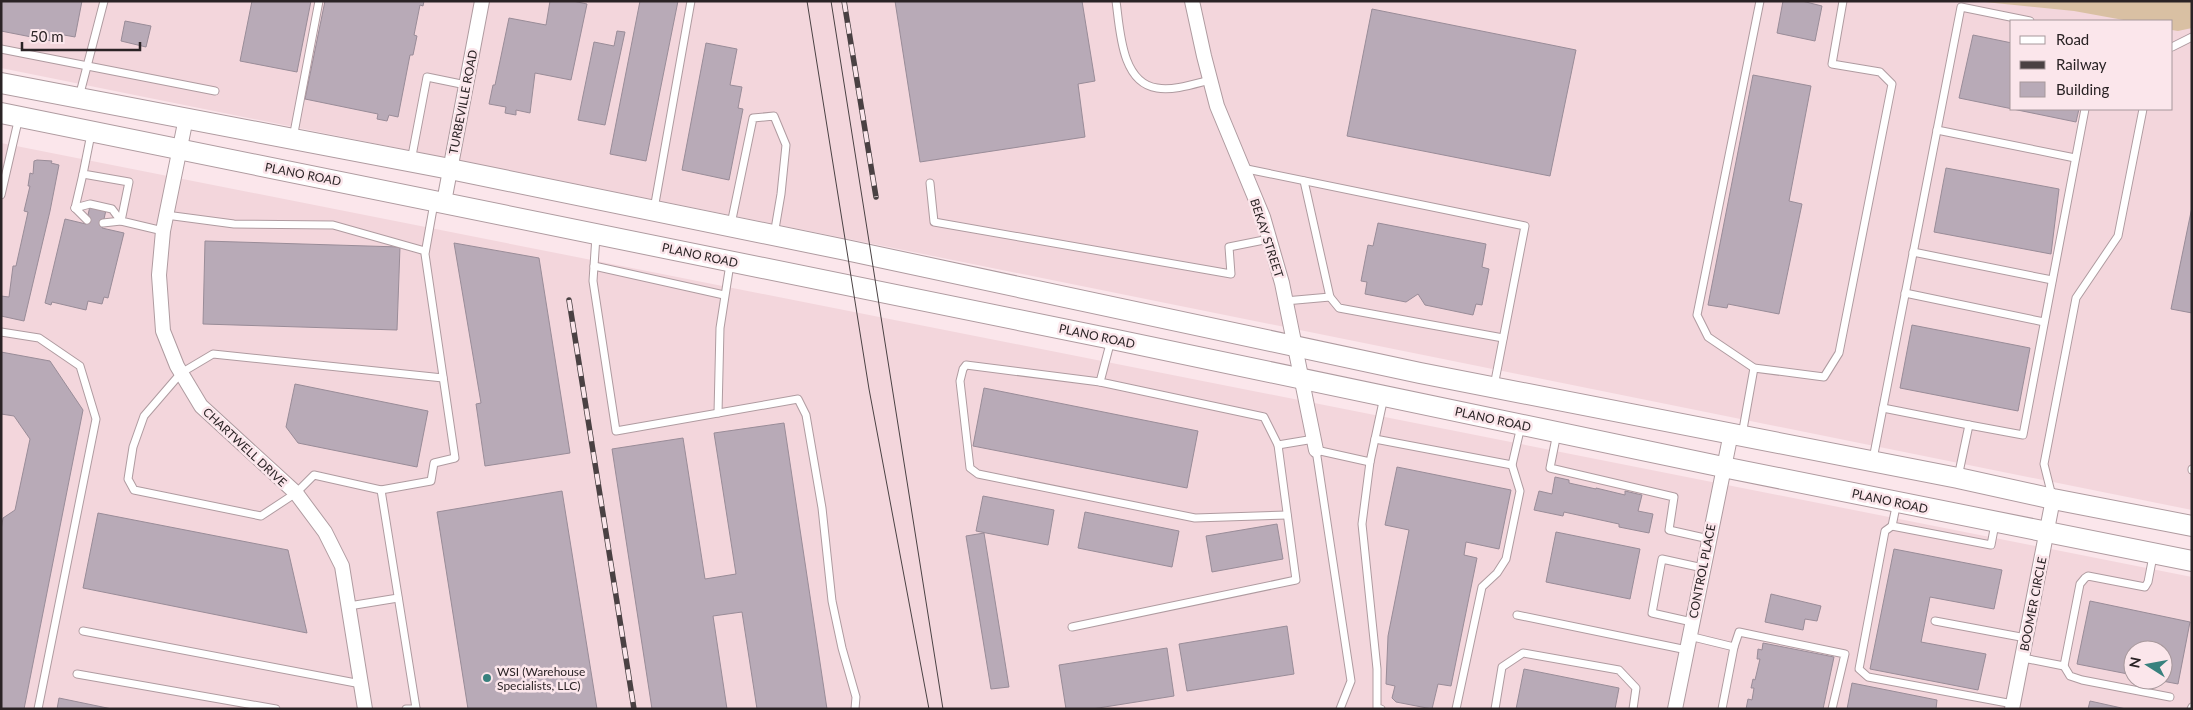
<svg xmlns="http://www.w3.org/2000/svg" width="2193" height="710" viewBox="0 0 2193 710" font-family="Lato,sans-serif">
  <rect width="100%" height="100%" fill="#fbe6eb"/>
  <g fill="#f3d6dc" fill-rule="evenodd">
    <path d="M1,1h2191v509l-2191,-442zM2012,21h160v88h-160z"/>
    <path d="M1,143l2191,434v132h-2191zM2133,650h30v30h-30z"/>
  </g>
  <path fill="#d9c0a3" d="M1975,1h217v27l-14,3 -6,-1v-9h-43l-55,-10z"/>
  <g fill="#b8aab7" stroke="#998c98">
    <path d="M1,1h81l-7,36 -11,-2 -2,8 -61,-12z"/>
    <path d="M252,1h59l-14,71 -57,-11z"/>
    <path d="M325,1h99l-1,5 -3,-1 -6,30 3,1 -4,19h-3l-12,62 -9,-2 -2,6 -10,-2 1,-5 -73,-15z"/>
    <path d="M550,1h23l14,3 -16,76 -36,-7 -5,40 -14,-3v5l-11,-2 1,-6 -17,-3 4,-19h2l14,-67 37,7z"/>
    <path d="M640,1h38l-32,160 -36,-7z"/>
    <path d="M895,1h187l13,80 -17,3 7,53 -165,25z"/>
    <path d="M1783,1h19l20,5 -7,35 -38,-8z"/>
    <path d="M1372,9l204,41 -26,126 -203,-40z"/>
    <path d="M125,21l26,5 -5,21 -25,-6z"/>
    <path d="M617,31l8,1 -20,93 -27,-5 16,-78 20,4z"/>
    <path d="M1973,35l39,8v66h67l-3,13 -117,-24z"/>
    <path d="M706,43l31,6 -7,36 12,2 -4,21 5,1 -14,71 -47,-10z"/>
    <path d="M1753,75l58,11 -22,115 13,3 -23,110 -51,-10 -1,4 -19,-3z"/>
    <path d="M37,160l15,1 -1,2 8,2 -9,46 -26,110 -23,-5v-20l8,1 4,-31h3l12,-54 -4,-1 6,-25h-2l2,-13 3,1 1,-13z"/>
    <path d="M1946,168l113,21 -8,65 -117,-22z"/>
    <path d="M90,206l16,4 -4,18 22,5 -16,65 -4,-1 -2,7 -14,-3 -2,9 -34,-8 -1,3 -6,-2 20,-84 21,5z"/>
    <path d="M2192,207v106l-21,-4z"/>
    <path d="M1378,223l108,21 -4,23 7,2 -7,36 -6,-1 -3,11 -48,-10 -7,-11 -12,8 -41,-8 2,-12 -6,-1 7,-36 5,1z"/>
    <path d="M205,241l195,6 -3,83 -194,-6z"/>
    <path d="M454,243l85,15 31,195 -85,13 -9,-62 5,-1z"/>
    <path d="M1912,325l118,23 -12,63 -118,-23z"/>
    <path d="M1,352l49,9 33,49 -59,299h-23v-179l2,-12 12,-8 15,-71 -16,-23 -13,-2z"/>
    <path d="M295,384l133,27 -11,56 -119,-24 -12,-16z"/>
    <path d="M984,388l214,43 -11,57 -214,-42z"/>
    <path d="M784,423l43,286h-70l-15,-97 -29,4 14,93h-75l-40,-260 71,-11 22,141 31,-5 -22,-141z"/>
    <path d="M1397,467l114,23 -12,59 -33,-7 -2,13 13,3 -26,128 -13,-2 -6,25 -36,-7 -4,-4 3,-12 -9,-2 2,-48 21,-106 -24,-5z"/>
    <path d="M1555,477l14,3v3l27,6v-1l29,7v-4l17,4 -4,16 15,3 -4,19 -30,-6v-3l-55,-12 -1,4 -29,-6 5,-19 13,3z"/>
    <path d="M562,491l35,218h-129l-31,-197z"/>
    <path d="M983,496l71,14 -6,35 -72,-14z"/>
    <path d="M1085,512l94,19 -7,36 -94,-19z"/>
    <path d="M98,513l190,37 19,83 -224,-45z"/>
    <path d="M1277,524l6,35 -71,13 -6,-36z"/>
    <path d="M1556,532l84,17 -10,50 -84,-17z"/>
    <path d="M984,533l25,154 -18,2 -25,-153z"/>
    <path d="M1894,549l108,21 -8,39 -64,-12 -9,45 65,12 -8,36 -108,-21z"/>
    <path d="M1771,594l50,12 -4,15 -12,-2 -2,11 -38,-8z"/>
    <path d="M2090,601l100,21 -12,62 -21,-4h6v-30h-30v25l-56,-11z"/>
    <path d="M1287,626l7,48 -107,17 -8,-47z"/>
    <path d="M1763,643l71,14 -11,52h-77l2,-10 4,1 2,-12h-3l2,-9 2,1 5,-21h-3l1,-10 4,1z"/>
    <path d="M1167,648l7,48 -82,13h-26l-7,-44z"/>
    <path d="M1524,669l95,19 -4,21h-99z"/>
    <path d="M1852,683l85,17 -1,9h-89z"/>
    <path d="M59,698l53,11h-55z"/>
    <path d="M2090,701l36,8h-38z"/>
  </g>
  <g fill="none" stroke-linecap="round" stroke-linejoin="round">
    <defs>
      <g id="service">
        <path d="M1116,1c4,28 5,82 41,87 16,3 37,-4 53,-8"/>
        <path d="M1760,1l-63,314 11,22 46,31 70,9 15,-24 53,-269 -12,-12 -48,-8 11,-63"/>
        <path d="M2172,47l20,-10"/>
        <path d="M1,49l214,42"/>
        <path d="M79,97l25,-96"/>
        <path d="M1937,130l138,28"/>
        <path d="M91,134l-8,40 46,8 -8,39 42,10"/>
        <path d="M293,138l26,-137"/>
        <path d="M411,161l16,-84 39,8"/>
        <path d="M1242,168l283,58 -31,160"/>
        <path d="M1304,181l26,116 9,11 164,30"/>
        <path d="M930,183l4,39 297,52 -2,-27 40,-8"/>
        <path d="M1,195l18,-78"/>
        <path d="M75,208l15,-4 22,5 9,12 -18,2"/>
        <path d="M75,208l8,-34"/>
        <path d="M75,208l12,12"/>
        <path d="M654,209l37,-208"/>
        <path d="M166,215l68,9 99,1 92,26"/>
        <path d="M731,224l22,-106 21,-2 12,29 -5,49 -7,41"/>
        <path d="M596,236l-3,45 23,150 182,-32 8,16 16,93 10,93 10,47 14,49 -1,12"/>
        <path d="M1913,252l139,28"/>
        <path d="M594,266l130,29"/>
        <path d="M1905,293l139,29"/>
        <path d="M1285,301l45,-4"/>
        <path d="M1,332l38,6 41,28 16,53 -58,290"/>
        <path d="M1111,340l-11,42 164,35 14,28"/>
        <path d="M1100,382l-134,-17 -3,4 -3,12 10,87 8,6 217,44 92,-3"/>
        <path d="M1883,408l86,17"/>
        <path d="M718,413l2,-85 10,-64"/>
        <path d="M1557,433l-7,35 124,29 -5,33 40,9"/>
        <path d="M1742,435l12,-67"/>
        <path d="M1375,439l137,26 9,-39"/>
        <path d="M1873,459l88,-452 69,14"/>
        <path d="M1370,462l-8,62 15,145v39l4,1"/>
        <path d="M2192,470v-1"/>
        <path d="M1958,477l11,-52 54,10 62,-326"/>
        <path d="M381,490l50,-9 3,-18 21,-5 -30,-204 9,-51"/>
        <path d="M2052,496l-8,-32 32,-166 42,-62 25,-127"/>
        <path d="M1897,502l-5,24 99,19 4,-21"/>
        <path d="M1892,526l-7,5 -26,138 9,8 145,27"/>
        <path d="M349,606l49,-8"/>
        <path d="M1517,615l170,35"/>
        <path d="M1935,621l91,17"/>
        <path d="M1692,622l-40,-9 10,-54 41,9"/>
        <path d="M1072,627l224,-47 -18,-135 36,-6"/>
        <path d="M83,631l278,53"/>
        <path d="M1689,636l45,11 5,-15 106,22 -13,55"/>
        <path d="M2023,658l41,8 16,-82 5,-6 3,-2 57,11 3,-5 5,-26"/>
        <path d="M2064,666l6,10 12,4 88,17"/>
        <path d="M77,674l199,35"/>
        <path d="M416,708l-35,-218 -67,-15 -18,18 -35,23 -127,-26 -6,-11 5,-32 11,-31 37,-43 32,-19 230,24"/>
        <path d="M406,709h10"/>
        <path d="M1340,709l11,-28 -35,-231 54,12 14,-65"/>
        <path d="M1456,709l26,-122 15,-14 9,-14 14,-68 -8,-26"/>
        <path d="M1495,709l7,-42 21,-14 96,17 17,18 -3,21"/>
        <path d="M1722,709l12,-62"/>
        <path d="M2191,709l1,-2"/>
      </g>
      <g id="minor">
        <path d="M1192,1l12,55 13,50 46,111 19,66 34,167"/>
        <path d="M186,118l-23,113 -4,44 4,56 14,35 24,40 95,87 29,39 17,34 23,143"/>
        <path d="M444,202l38,-201"/>
        <path d="M1675,709l56,-276"/>
        <path d="M2012,709l41,-210"/>
      </g>
      <g id="secondary">
        <path d="M1,83l449,86 396,81 574,123 538,105 95,21 139,27"/>
        <path d="M1,113l1111,226 611,128 469,94"/>
      </g>
    </defs>
    <use href="#service" stroke="#af9ba0" stroke-width="9"/>
    <use href="#minor" stroke="#af9ba0" stroke-width="16"/>
    <use href="#secondary" stroke="#af9ba0" stroke-width="22"/>
    <use href="#service" stroke="#fff" stroke-width="7"/>
    <use href="#minor" stroke="#fff" stroke-width="14"/>
    <use href="#secondary" stroke="#fff" stroke-width="20"/>
    <g stroke="#4a4143" stroke-width="1">
      <path d="M807,1l62,388 60,320"/>
      <path d="M831,1l112,708"/>
    </g>
    <defs>
      <g id="rail">
        <path d="M844,1l32,196"/>
        <path d="M569,300l65,409"/>
      </g>
    </defs>
    <use href="#rail" stroke="#4a4143" stroke-width="5.5"/>
    <use href="#rail" stroke="#fbe6eb" stroke-width="4" stroke-dasharray="11" stroke-linecap="butt"/>
  </g>
  <circle fill="#38817e" stroke="#fbe6eb" stroke-width="2" cx="487" cy="678" r="5"/>
  <g text-anchor="middle" dominant-baseline="central" stroke-width="5" stroke-linejoin="round" paint-order="stroke">
    <g font-size="12" fill="#2a2325" stroke="#fbe6eb">
      <text transform="translate(463 102) rotate(-79)">TURBEVILLE ROAD</text>
      <text transform="translate(303 174) rotate(11)">PLANO ROAD</text>
      <text transform="translate(1267 238) rotate(72)">BEKAY STREET</text>
      <text transform="translate(700 255) rotate(12)">PLANO ROAD</text>
      <text transform="translate(1097 336) rotate(12)">PLANO ROAD</text>
      <text transform="translate(1493 419) rotate(12)">PLANO ROAD</text>
      <text transform="translate(245 447) rotate(43)">CHARTWELL DRIVE</text>
      <text transform="translate(1890 501) rotate(12)">PLANO ROAD</text>
      <text transform="translate(1702 571) rotate(-79)">CONTROL PLACE</text>
      <text transform="translate(2033 604) rotate(-79)">BOOMER CIRCLE</text>
    </g>
    <g font-size="12" fill="#2a2325" stroke="#fbe6eb" text-anchor="start">
      <text x="497" y="671">WSI (Warehouse<tspan x="497" dy="14">Specialists, LLC)</tspan></text>
    </g>
  </g>
  <rect width="2193" height="710" fill="none" stroke="#2a2325" stroke-width="5"/>
  <rect x="2010" y="20" width="162" height="90" fill="#fbe6eb" stroke="#a7989c"/>
  <rect x="2020" y="36" width="25" height="8" fill="#ffffff" stroke="#a7989c"/>
  <text x="2056" y="45" font-size="15" fill="#2a2325">Road</text>
  <rect x="2020" y="61" width="25" height="8" fill="#4a4143" stroke="#a7989c"/>
  <text x="2056" y="70" font-size="15" fill="#2a2325">Railway</text>
  <rect x="2020" y="82" width="25" height="15" fill="#b8aab7" stroke="#a7989c"/>
  <text x="2056" y="95" font-size="15" fill="#2a2325">Building</text>
  <g transform="translate(2148 665) rotate(281)"><circle r="24" fill="#fbe6eb" stroke="#a7989c"/>
  <path d="M0-4L9 19L0 12L-9 19Z" fill="#38817e"/>
  <text y="-8" font-size="14" font-weight="bold" text-anchor="middle" fill="#2a2325">N</text>
  </g>
  <path d="M22 42v8h118v-8" fill="none" stroke="#2a2325" stroke-width="2.5"/>
  <text x="30" y="42" font-size="15" fill="#2a2325" stroke="#fbe6eb" stroke-width="4" paint-order="stroke">50 m</text>
</svg>
